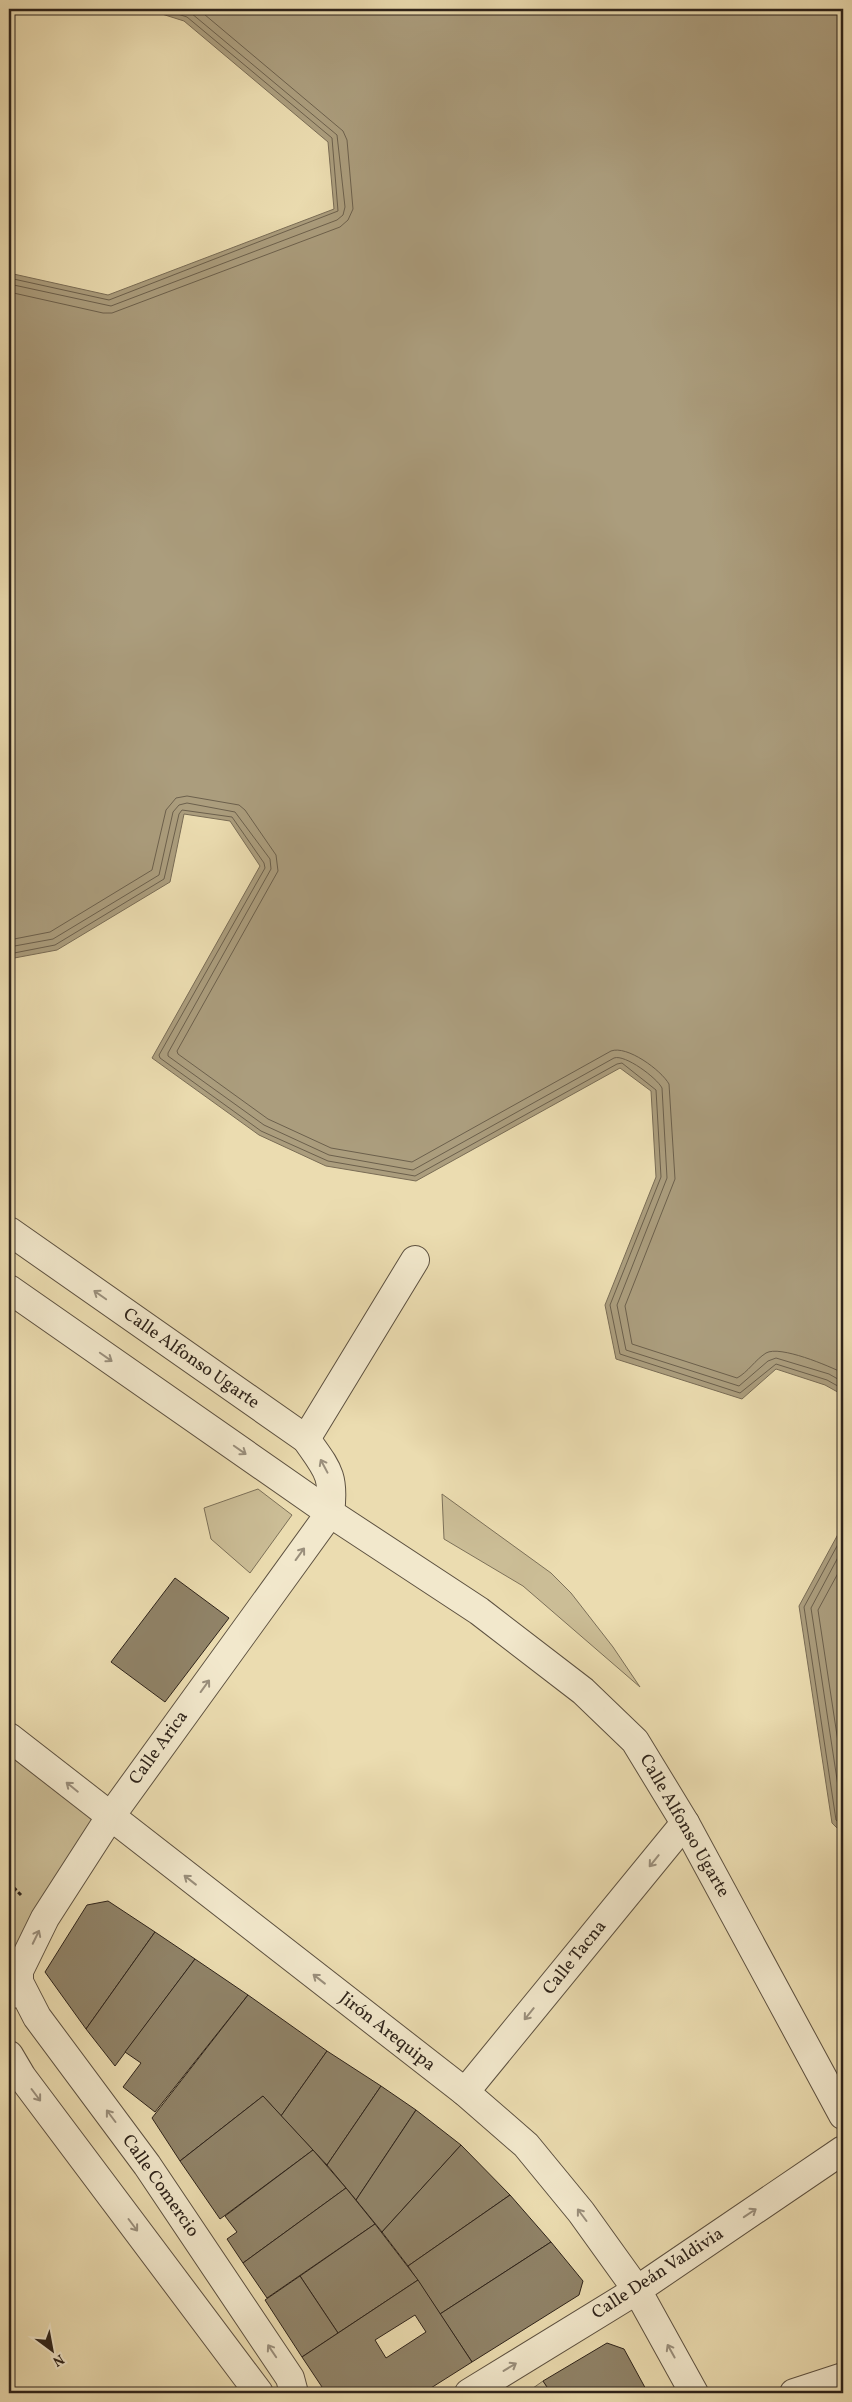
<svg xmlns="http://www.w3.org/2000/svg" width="852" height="2402" viewBox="0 0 852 2402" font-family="Vollkorn,serif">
  <rect width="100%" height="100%" fill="#ebdcb0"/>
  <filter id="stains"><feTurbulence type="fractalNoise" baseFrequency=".004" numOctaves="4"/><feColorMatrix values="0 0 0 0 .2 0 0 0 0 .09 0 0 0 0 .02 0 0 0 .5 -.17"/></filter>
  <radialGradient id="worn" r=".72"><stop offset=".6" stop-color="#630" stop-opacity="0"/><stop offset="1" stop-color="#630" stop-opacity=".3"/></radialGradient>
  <g fill="#cbbd96" stroke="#7c7058">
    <path d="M258,1489l34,26 -42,58 -39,-34 -7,-31z"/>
    <path d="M442,1494l109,79 20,20 42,54 27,40 -117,-101 -79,-47z"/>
    <path d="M9,1737l101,80 -97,132 -4,12z"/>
    <path d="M543,2381l8,12h-25z"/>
  </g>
  <g fill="#ab9d7d" stroke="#796c55">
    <path d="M146,9h697v1386l-18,-10 -49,-16 -34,30 -126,-40 -11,-54 51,-128 -5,-86 -31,-23 -204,113 -90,-15 -67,-31 -107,-77 108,-192 -30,-45 -46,-7 -14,68 -113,68 -48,9v-686l99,22 226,-86 -6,-67 -144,-121z"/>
    <path d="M843,1525v309l-11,-11 -33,-217z"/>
  </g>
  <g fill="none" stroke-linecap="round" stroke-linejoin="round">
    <g stroke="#6c604c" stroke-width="1">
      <path d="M9,278l100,22 229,-89 -6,-73 -145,-121 -25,-8"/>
      <path d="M9,284l102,22 226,-86 6,-5 2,-8 -8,-72 -146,-122 -9,-4"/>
      <path d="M9,292l94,21h9l228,-86 8,-7 5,-11 -6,-69 -4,-9 -145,-122"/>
      <path d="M9,940l41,-8 102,-62 14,-60 10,-12 11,-2 52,9 6,5 31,45 2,16 -101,180 1,3 90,65 63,29 81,14 199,-111c16,-6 50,19 58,33l6,95 -50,127 7,38 105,34c11,-6 18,-18 29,-25 14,-8 63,13 77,20"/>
      <path d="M9,947l44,-8 106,-64 14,-63 6,-7 8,-2 48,9 35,47 1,10 -103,184v3l96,69 65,30 84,15 201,-112c11,-4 43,20 48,30l5,90 -50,127 9,45 113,36 29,-25 8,-3 53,16 14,8"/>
      <path d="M9,954l46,-9 109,-66 15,-65 3,-4 50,7 32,46 1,5 -106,187 1,3 101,73 67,30 87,15 202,-112 5,-1 34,27 5,87 -51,128 10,49 120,39 36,-29 51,16 16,9"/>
      <path d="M843,1535l-39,72 32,213 7,7"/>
      <path d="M843,1548l-32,60 32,211"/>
      <path d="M843,1564l-25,46 25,165"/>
    </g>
  </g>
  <g fill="#908368" stroke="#2e231a" fill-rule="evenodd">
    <path d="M175,1578l54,40 -64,84 -54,-40z"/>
    <path d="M108,1901l47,31 -69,97 -41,-57 42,-67z"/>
    <path d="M155,1932l40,27 -80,107 -29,-37z"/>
    <path d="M195,1959l53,36 -93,117 -32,-25 18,-24 -16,-11z"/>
    <path d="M248,1995l79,56 -46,65 -18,-20 -83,65 -28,-43z"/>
    <path d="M327,2051l54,35 -54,79 -46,-49z"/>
    <path d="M381,2086l35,24 -60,90 -29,-35z"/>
    <path d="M263,2096l50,54 -93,69 -40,-58z"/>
    <path d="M416,2110l45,35 -79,87 -26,-32z"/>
    <path d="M461,2145l49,50 -102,71 -26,-34z"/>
    <path d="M313,2150l33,38 -103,75 -16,-24 10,-7 -12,-16z"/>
    <path d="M346,2188l29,36 -108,74 -24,-35z"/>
    <path d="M510,2195l41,47 -111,72 -32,-48z"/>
    <path d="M375,2224l43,56 -80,53 -38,-57z"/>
    <path d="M551,2242l32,39 -4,14 -107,67 -32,-48z"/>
    <path d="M300,2276l38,57 -36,24 -37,-57z"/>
    <path d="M418,2280l54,82 -49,31h-97l-24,-36zM415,2315l11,17 -40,26 -11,-18z"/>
    <path d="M607,2343l17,6 24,44h-97l-8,-12z"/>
  </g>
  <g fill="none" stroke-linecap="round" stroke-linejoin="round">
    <defs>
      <g id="minor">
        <path d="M9,1231l297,208c21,30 29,36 24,74l-220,304 -65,101 -26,53v11l-10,13"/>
        <path d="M9,1289l321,224 149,98 104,80 52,50 50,82 158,292"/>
        <path d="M306,1439l109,-179"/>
        <path d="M9,1737l456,355 61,53 55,67 56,78 57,103"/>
        <path d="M19,1982l18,35 110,148 143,213 4,15"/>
        <path d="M9,2055l13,22 237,316"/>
        <path d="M465,2092l220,-269"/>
        <path d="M469,2393l168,-103 206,-140"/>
        <path d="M794,2393l49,-16"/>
      </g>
    </defs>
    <use href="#minor" stroke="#5d5140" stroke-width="30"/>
    <path stroke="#2e231a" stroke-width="3" stroke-dasharray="4 2.5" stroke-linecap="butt" d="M9,1883l12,12"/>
    <use href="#minor" stroke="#f2e8cc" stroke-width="28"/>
  </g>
  <defs><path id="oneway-shaft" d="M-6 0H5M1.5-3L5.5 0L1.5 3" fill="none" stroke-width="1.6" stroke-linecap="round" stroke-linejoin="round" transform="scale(1.25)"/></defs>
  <g stroke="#9a8f7c">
    <use href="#oneway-shaft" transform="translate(100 1295) rotate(-145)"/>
    <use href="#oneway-shaft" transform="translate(106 1357) rotate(35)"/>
    <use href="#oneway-shaft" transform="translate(240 1450) rotate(35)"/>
    <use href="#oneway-shaft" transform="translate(324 1466) rotate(-118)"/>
    <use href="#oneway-shaft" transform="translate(300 1554) rotate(-54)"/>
    <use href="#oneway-shaft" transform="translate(205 1686) rotate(-54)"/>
    <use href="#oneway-shaft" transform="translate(72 1787) rotate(-141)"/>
    <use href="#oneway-shaft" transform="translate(654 1861) rotate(129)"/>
    <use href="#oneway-shaft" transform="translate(190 1880) rotate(-142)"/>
    <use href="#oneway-shaft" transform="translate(36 1937) rotate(-64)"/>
    <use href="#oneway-shaft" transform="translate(319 1979) rotate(-142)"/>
    <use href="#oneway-shaft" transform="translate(529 2014) rotate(129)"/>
    <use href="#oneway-shaft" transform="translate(36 2095) rotate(53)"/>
    <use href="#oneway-shaft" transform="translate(111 2116) rotate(-127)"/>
    <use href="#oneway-shaft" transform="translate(750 2213) rotate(-34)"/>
    <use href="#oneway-shaft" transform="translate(582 2215) rotate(-127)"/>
    <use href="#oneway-shaft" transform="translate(133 2225) rotate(53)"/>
    <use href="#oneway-shaft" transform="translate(272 2351) rotate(-124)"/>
    <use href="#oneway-shaft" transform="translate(671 2351) rotate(-119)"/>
    <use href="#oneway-shaft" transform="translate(510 2367) rotate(-31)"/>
  </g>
  <g text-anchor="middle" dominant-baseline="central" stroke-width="4" stroke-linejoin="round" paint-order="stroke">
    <g font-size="18" fill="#2e231a" stroke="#f2e8cc">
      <text transform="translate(191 1359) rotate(35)">Calle Alfonso Ugarte</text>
      <text transform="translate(159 1748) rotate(-54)">Calle Arica</text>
      <text transform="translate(684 1826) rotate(60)">Calle Alfonso Ugarte</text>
      <text transform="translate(575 1958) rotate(-51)">Calle Tacna</text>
      <text transform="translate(387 2032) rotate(38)">Jirón Arequipa</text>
      <text transform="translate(160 2186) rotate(55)">Calle Comercio</text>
      <text transform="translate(658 2274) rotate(-33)">Calle Deán Valdivia</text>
    </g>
  </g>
  <rect width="852" height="2402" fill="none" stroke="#ebdcb0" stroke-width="30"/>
  <rect x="10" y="10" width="832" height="2382" fill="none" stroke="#2e231a" stroke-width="2.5"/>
  <rect x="15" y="15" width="822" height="2372" fill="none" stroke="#2e231a"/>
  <g transform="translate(52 2350) rotate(148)" stroke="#f2e8cc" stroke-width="4" paint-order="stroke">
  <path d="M0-4L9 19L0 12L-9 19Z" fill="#2e231a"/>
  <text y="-8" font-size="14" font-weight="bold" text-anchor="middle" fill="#2e231a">N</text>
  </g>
  <rect width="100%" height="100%" filter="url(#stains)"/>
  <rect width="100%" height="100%" fill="url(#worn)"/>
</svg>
